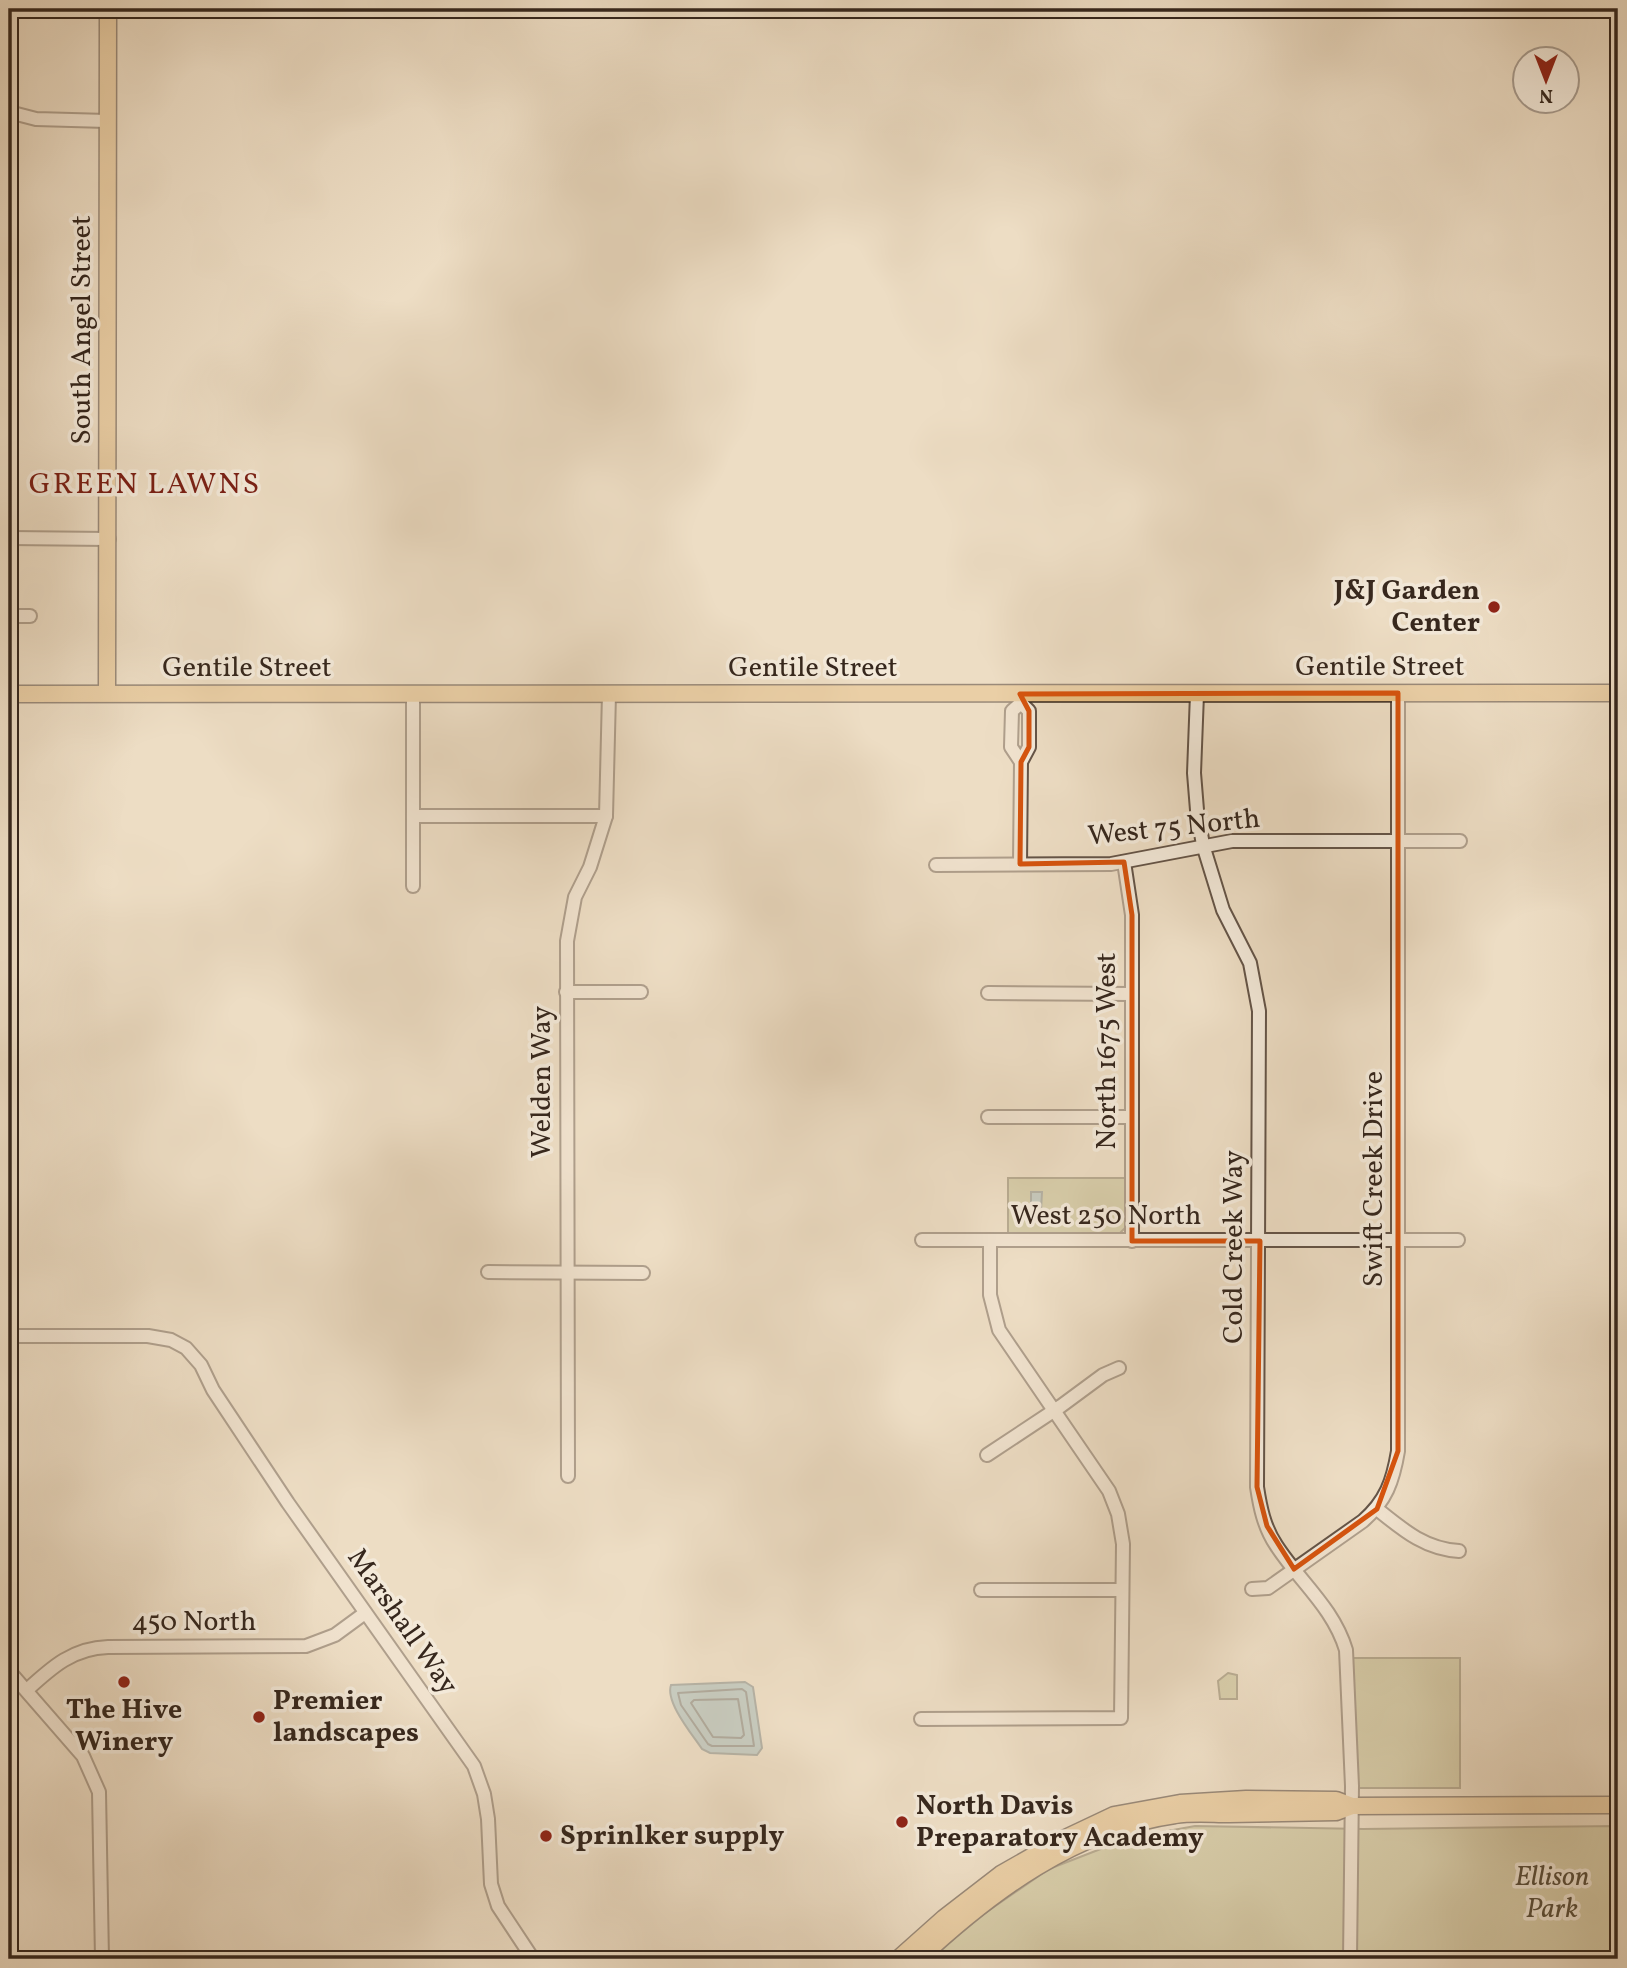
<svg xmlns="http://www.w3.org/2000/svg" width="1627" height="1968" viewBox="0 0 1627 1968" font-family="Vollkorn,serif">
  <rect width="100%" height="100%" fill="#edddc4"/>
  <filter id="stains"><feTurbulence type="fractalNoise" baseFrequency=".00286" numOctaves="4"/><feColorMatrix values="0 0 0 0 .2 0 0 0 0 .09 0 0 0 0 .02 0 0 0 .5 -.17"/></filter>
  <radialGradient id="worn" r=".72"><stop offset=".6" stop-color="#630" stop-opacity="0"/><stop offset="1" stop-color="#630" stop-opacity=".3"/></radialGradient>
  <g fill="#c0be8f" stroke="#7b7256" stroke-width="2">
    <path d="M1008,1178h118l-1,50 -6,6h-111z"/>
    <path d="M1348,1658h112v130h-108z"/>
    <path d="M1228,1673l9,2v24h-17l-2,-18z"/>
    <path d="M1195,1826l168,3 255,-3v133h-689l33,-30 87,-60 80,-31z"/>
  </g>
  <g fill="#9dbabd" stroke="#747f7d" stroke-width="2">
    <path d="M1031,1192h11l-1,19h-10z"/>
    <path d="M745,1682l8,5 9,61 -5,7 -47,-2 -8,-4c-10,-15 -37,-47 -31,-64z"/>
  </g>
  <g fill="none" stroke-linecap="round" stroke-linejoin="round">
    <g stroke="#6a706d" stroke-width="2">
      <path d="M742,1689l4,3 8,54h-42l-4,-2 -27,-39 -3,-12z"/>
      <path d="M738,1699l6,36 -3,3 -28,-1 -22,-34 3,-3z"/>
    </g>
    <defs>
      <g id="minor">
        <path d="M9,112l27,7 71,2"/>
        <path d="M9,538l100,1"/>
        <path d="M9,616h21"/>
        <path d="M413,694v192"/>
        <path d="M1197,694l-3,79 3,37 6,35 20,65 27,53 9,48 -2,476c3,20 7,40 19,58 23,36 57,62 70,105l6,136 -2,173"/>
        <path d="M1021,703l-9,8 -1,36 10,15"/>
        <path d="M413,816h193"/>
        <path d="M1124,862l8,53v326"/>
        <path d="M1020,864l1,-102 8,-15v-36l-8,-8 -1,-9"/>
        <path d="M936,865l175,-1 121,-23h228"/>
        <path d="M566,992h75"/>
        <path d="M988,993l144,1"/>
        <path d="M988,1117h144"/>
        <path d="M922,1240h536"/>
        <path d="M488,1272l155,1"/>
        <path d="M9,1336h139l23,4 15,8 15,17 12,25 75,113 186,263 10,28 4,25 3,65 7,22 35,53"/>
        <path d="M987,1455l74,-49 42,-31 16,-7"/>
        <path d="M568,1476l-1,-535 8,-44 15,-30 16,-51 3,-122"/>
        <path d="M1377,1509c26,21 48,40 82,42"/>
        <path d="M1252,1589l16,-1 95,-67c23,-20 30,-40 35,-70v-758"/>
        <path d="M981,1590h141"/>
        <path d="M9,1671l74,85 16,36 3,167"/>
        <path d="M27,1690c25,-23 46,-42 81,-43l198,-1 29,-11 30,-22"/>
        <path d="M921,1719l200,-1 2,-174 -5,-30 -9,-23 -110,-161 -9,-35v-55"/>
      </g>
      <g id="major">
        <path d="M107,693l1,-684"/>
        <path d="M9,694l1609,-1"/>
        <path d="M898,1959l46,-41 57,-44 58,-33 55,-26 66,-12 66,-4 90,1 16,6"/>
        <path d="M919,1959c72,-67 156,-130 256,-144 18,-3 37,-1 54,-1 36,-1 71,-1 107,-2l16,-6 266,-1"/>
      </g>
    </defs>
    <use href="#minor" stroke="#645447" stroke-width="16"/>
    <use href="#major" stroke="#36271d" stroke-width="19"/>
    <use href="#minor" stroke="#f3e9d9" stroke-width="12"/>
    <use href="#major" stroke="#e6be82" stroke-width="16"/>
  </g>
  <path d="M0 0H1627V1968H0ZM1398,693v758l-21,58 -83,60 -27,-43 -10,-39 3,-246h-128v-326l-8,-53 -104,2 1,-102 8,-15v-36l-9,-17z" fill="#edddc4" fill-opacity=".55" fill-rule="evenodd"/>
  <path fill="none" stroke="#d6540e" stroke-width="5" stroke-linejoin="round" d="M1398,693v758l-21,58 -83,60 -27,-43 -10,-39 3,-246h-128v-326l-8,-53 -104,2 1,-102 8,-15v-36l-9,-17z"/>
  <g fill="#8f2418" stroke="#f3e9d9" stroke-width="2.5">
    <circle cx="1494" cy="607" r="7"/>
    <circle cx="124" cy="1682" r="7"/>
    <circle cx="259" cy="1717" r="7"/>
    <circle cx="902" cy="1822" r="7"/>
    <circle cx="546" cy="1836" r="7"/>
  </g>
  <g text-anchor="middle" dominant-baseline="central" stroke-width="7" stroke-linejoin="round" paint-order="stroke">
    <g font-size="28" fill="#36271d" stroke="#f3e9d9">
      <text transform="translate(82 330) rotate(-90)">South Angel Street</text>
      <text x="1380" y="667">Gentile Street</text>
      <text x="247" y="668">Gentile Street</text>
      <text x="813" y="668">Gentile Street</text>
      <text transform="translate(1174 828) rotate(-6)">West 75 North</text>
      <text transform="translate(1107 1051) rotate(-90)">North 1675 West</text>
      <text transform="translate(542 1082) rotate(-90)">Welden Way</text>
      <text transform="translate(1374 1179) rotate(-90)">Swift Creek Drive</text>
      <text x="1106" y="1216">West 250 North</text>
      <text transform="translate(1234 1247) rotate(-90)">Cold Creek Way</text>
      <text x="194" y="1622">450 North</text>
      <text transform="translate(402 1622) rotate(55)">Marshall Way</text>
    </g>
    <g font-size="28" font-weight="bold" fill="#36271d" stroke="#f3e9d9" text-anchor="start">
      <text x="1480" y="591" text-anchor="end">J&amp;J Garden<tspan x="1480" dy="32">Center</tspan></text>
      <text x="273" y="1701">Premier<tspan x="273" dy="32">landscapes</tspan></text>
      <text x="124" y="1710" text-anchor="middle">The Hive<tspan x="124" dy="32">Winery</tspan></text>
      <text x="916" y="1806">North Davis<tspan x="916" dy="32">Preparatory Academy</tspan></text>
      <text x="560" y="1836">Sprinlker supply</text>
    </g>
    <g font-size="28" font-style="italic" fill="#584d3a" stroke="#f3e9d9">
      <text x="1552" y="1877">Ellison<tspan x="1552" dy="32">Park</tspan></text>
    </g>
    <g font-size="30" letter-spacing="2" fill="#7a1f14" stroke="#f3e9d9">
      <text x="145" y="485">GREEN LAWNS</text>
    </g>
  </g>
  <rect width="1627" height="1968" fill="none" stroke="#edddc4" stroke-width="35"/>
  <rect x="10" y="10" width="1606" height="1947" fill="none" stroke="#36271d" stroke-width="3.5"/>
  <rect x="18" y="18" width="1592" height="1933" fill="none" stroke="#36271d" stroke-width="2"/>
  <g transform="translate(1546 80) rotate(180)"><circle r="33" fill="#f3e9d9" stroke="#a79b8e" stroke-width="2"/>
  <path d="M0-5L12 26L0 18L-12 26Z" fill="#8f2418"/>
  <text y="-10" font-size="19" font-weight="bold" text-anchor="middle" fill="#36271d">N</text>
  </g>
  <rect width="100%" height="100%" filter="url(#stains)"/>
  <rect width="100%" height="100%" fill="url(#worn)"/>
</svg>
